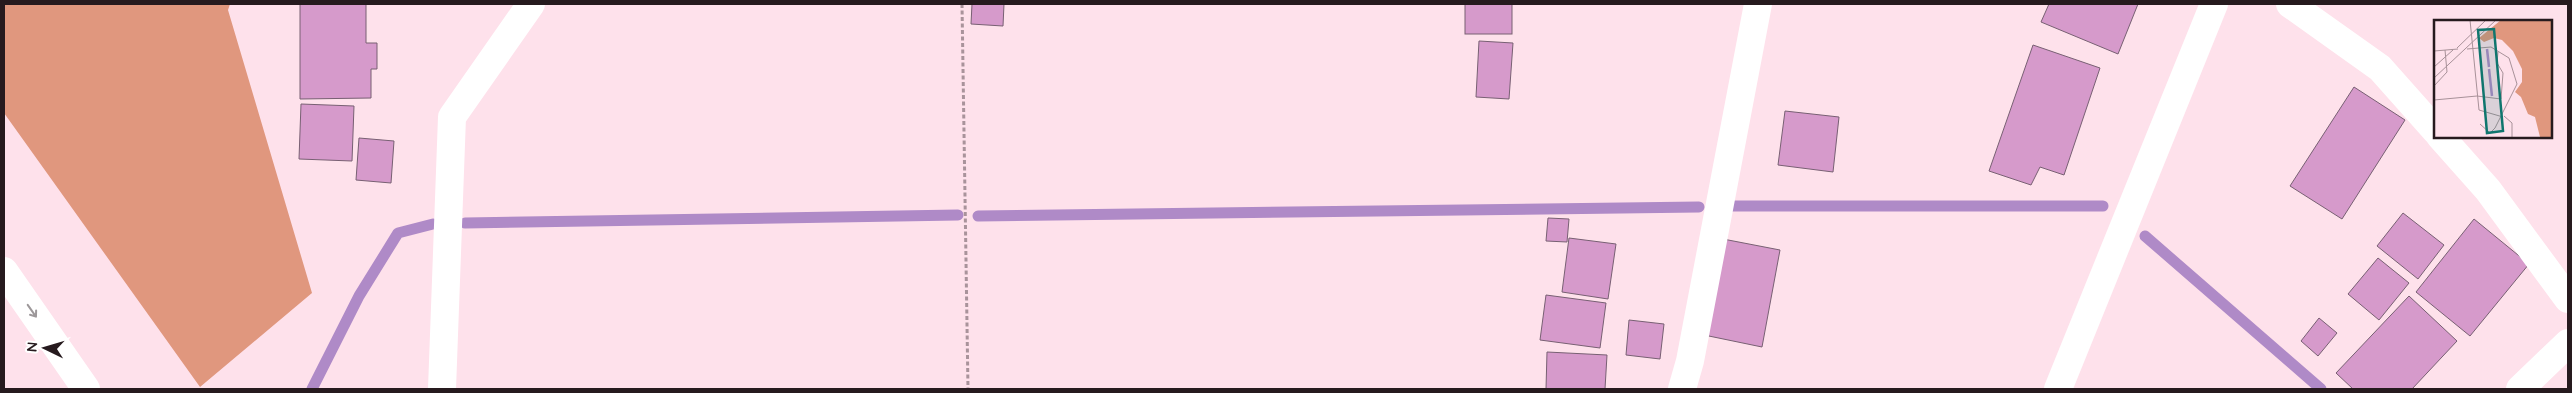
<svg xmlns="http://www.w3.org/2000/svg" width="2572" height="393" viewBox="0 0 2572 393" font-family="Quicksand,sans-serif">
  <rect width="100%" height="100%" fill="#fee1eb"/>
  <path fill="#e0977e" d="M4,4h226l-2,6 84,283 -112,94 -196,-274z"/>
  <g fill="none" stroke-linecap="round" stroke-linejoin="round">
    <g stroke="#af8ac7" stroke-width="11">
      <path d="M1727,206h376"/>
      <path d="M978,216l721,-9"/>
      <path d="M465,223l493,-8"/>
      <path d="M2145,236l176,153"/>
      <path d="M312,389l47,-93 39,-63 35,-9"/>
    </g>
  </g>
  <g fill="#d69acb" stroke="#786073">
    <path d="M300,4h66v39h11v26h-6v29l-71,1z"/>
    <path d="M972,4h32l-1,22 -32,-2z"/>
    <rect x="1465" y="4" width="47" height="30"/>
    <path d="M2049,4h89l-20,50 -77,-32z"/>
    <path d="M1479,41l34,2 -4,56 -33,-2z"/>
    <path d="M2033,45l67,23 -36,107 -24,-8 -9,18 -42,-14z"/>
    <path d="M2354,87l51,33 -63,99 -52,-33z"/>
    <path d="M301,104l53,2 -2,55 -53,-2z"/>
    <path d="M1785,111l54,6 -6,55 -55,-7z"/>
    <path d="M359,138l35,3 -3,42 -35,-3z"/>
    <path d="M2403,213l41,32 -26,34 -41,-33z"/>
    <path d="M1548,218l21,1 -2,23 -21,-1z"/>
    <path d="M2474,219l55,45 -59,72 -54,-44z"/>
    <path d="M1569,238l47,6 -8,55 -46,-7z"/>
    <path d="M1723,239l57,11 -18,97 -58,-12z"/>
    <path d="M2378,258l31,25 -30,37 -31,-26z"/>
    <path d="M1546,295l60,8 -6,45 -60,-8z"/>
    <path d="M2409,296l48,45 -45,48h-59l-17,-16z"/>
    <path d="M2319,318l18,15 -19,23 -17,-15z"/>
    <path d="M1629,320l35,4 -4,35 -34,-4z"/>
    <path d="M1547,352l60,3 -2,34h-59z"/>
  </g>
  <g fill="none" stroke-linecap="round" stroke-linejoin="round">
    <path stroke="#a9939b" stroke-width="3" stroke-dasharray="4 2.5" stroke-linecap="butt" d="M962,4l6,385"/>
    <g stroke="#fff" stroke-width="28">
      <path d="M2290,4l90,64 56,63"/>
      <path d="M2440,136l48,54 80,109"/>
      <path d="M442,389l10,-272 79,-113"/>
      <path d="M1682,389l8,-28 68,-357"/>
      <path d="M2058,389l156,-385"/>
      <path d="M2520,389l48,-46"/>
    </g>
    <path stroke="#fff" stroke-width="28" d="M4,271l82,118"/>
  </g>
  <defs><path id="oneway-shaft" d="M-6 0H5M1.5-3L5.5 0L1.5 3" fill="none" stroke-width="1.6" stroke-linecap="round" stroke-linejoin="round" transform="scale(1.25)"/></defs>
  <use stroke="#9d989a" href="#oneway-shaft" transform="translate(32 311) rotate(55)"/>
  <g transform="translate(2434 20)">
    <rect width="118" height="118" fill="#fee1eb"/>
    <path d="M67,0h50v117h-11l-5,-20 -7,-3 -7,-17 -6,-5 7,-10v-13l-9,-18 -11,-11 -8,-2 -10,4 -5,-4z" fill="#e0977e"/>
    <path fill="none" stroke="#af8ac7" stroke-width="2.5" d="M53,29l2,18M55,49l3,27"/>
    <path fill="none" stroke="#a89199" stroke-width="1" d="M36,0l9,90 24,7M23,28l29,-28M33,29l24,-2 18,11 8,26 -22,44 -5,5 -10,-9M0,31l24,-2M0,47l19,-17M0,58l62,-58M0,66l13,-14 -2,-22M0,80l43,-4 24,3 2,-26 -6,-10 1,-11M70,96l8,7v14"/>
    <path fill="#0f766e" fill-opacity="0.15" stroke="#0f766e" stroke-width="2.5" d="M60,9l9,102 -16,2 -9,-103z"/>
    <rect width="118" height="118" fill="none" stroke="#261a1e" stroke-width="2.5"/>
  </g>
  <rect width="2572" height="393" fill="none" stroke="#261a1e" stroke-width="10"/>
  <g transform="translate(45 348) rotate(275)" stroke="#ffffff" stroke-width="4" paint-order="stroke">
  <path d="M0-4L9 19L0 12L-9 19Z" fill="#261a1e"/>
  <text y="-8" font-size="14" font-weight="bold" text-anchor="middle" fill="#261a1e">N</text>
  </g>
</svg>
